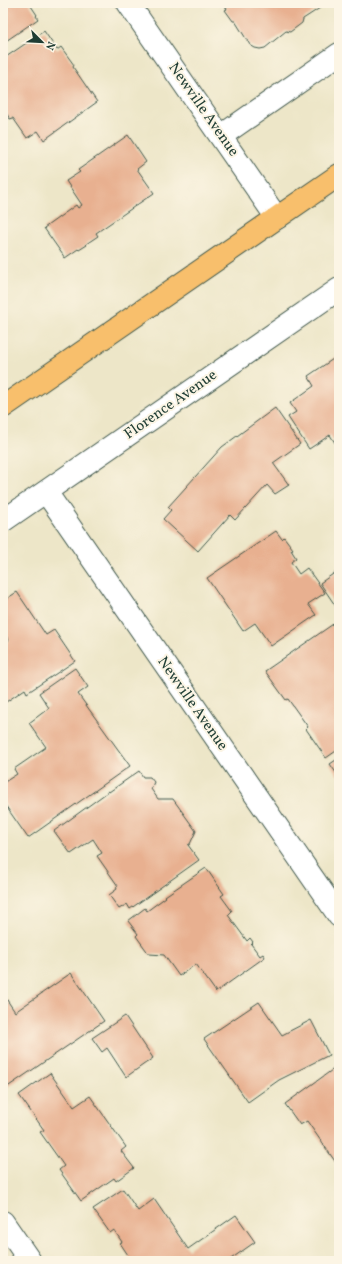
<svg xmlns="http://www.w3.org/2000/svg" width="342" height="1264" viewBox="0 0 342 1264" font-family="Vollkorn,serif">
  <rect width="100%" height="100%" fill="#fcf5e5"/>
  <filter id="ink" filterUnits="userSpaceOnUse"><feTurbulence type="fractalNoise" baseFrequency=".025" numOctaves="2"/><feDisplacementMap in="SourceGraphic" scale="8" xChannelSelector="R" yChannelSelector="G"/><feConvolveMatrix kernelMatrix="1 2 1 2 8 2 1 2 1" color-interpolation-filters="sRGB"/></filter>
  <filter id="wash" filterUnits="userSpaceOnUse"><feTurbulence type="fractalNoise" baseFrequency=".012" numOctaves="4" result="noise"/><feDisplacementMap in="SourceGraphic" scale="16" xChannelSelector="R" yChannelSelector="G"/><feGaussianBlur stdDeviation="0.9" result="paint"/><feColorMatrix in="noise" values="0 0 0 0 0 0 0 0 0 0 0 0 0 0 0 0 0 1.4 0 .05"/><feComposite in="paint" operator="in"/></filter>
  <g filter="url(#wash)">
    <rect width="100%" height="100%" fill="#ede6c8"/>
    <g id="blocks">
      <g fill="#e8b090">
        <path d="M3,3h26l8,12 -1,1 2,3 -35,24z"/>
        <path d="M223,3h98l2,3 -20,13 -1,4 -12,9 -4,-1 -21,17 -5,1 -5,-1 -5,-3 -15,-24h-2l-8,-11 2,-1z"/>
        <path d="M44,31l13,19 4,-3 13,18 -1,2 24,35 -53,38 -6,-9 -11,7 -14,-20 -3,1 -7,-11v-49z"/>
        <path d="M128,135l18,27 -9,7 17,24 -58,40 2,3 -12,8 1,1 -8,5 -1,-1 -13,9 -21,-30 32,-23 2,3 4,-3 -16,-24 14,-9 -2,-2z"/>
        <path d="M339,355v94l-9,-14 -21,14 -21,-32 8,-5 -6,-9 24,-17 -6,-10z"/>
        <path d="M275,408l25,36 -27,19 16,22 -14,9 -8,-9 -32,35 -5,-5 -32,36 -35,-32 8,-9 -3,-3 54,-60z"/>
        <path d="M276,531l6,8 2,-2 9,12 -2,1 5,8 -5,4 8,12 8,-6 18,25 -17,11 8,11 -45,31 -16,-23 -12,8 -36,-53z"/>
        <path d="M339,570v41l-19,-28z"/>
        <path d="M17,592l29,43 8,-5 21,31 -48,32 -2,-4 -22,15v-60l6,-4 -6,-8v-31z"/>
        <path d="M339,620v129l-13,9 -20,-29 2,-2 -20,-28 -2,1 -21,-29z"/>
        <path d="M75,668l13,19 -10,7 52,72 -102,72 -25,-36v-19l14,-9 -3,-5 32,-22 -17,-24 20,-15 -10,-15z"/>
        <path d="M339,758v19l-9,-13z"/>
        <path d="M139,771l4,6h7l4,5 -3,7 7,10h15l23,32 -6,13 -2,1 11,15 -69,49 -3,-5 -8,5 -10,-14 8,-6 -1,-2 2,-1 -21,-30 5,-3 -9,-14 -22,15 -17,-23 55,-40v1z"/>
        <path d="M206,868l18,26 -3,2 11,15 -4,4 19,26 3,-3 3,4 -2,2 9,12 3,-2 2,3 -49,35 -20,-28 -17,12 -15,-21 -15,-1 -13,-18 2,-2 -10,-13 17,-13 2,3 19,-14 -1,-1z"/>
        <path d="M71,973l33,48 -101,69v-96l12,18z"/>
        <path d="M259,1002l23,33 29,-15 18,35 -50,25 -31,22 -44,-63z"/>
        <path d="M125,1016l28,42 -27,19 -19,-29 -5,4 -10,-14z"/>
        <path d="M339,1065v102l-32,-46 -7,4 -15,-21z"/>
        <path d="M50,1073l24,34 16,-11 36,51 -5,4 13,17 -18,13 -2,-3 -33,23 -22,-31 5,-4 -24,-34 4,-2 -25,-35z"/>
        <path d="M123,1189l15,22 16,-12 34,50 48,-34 19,27 -27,19h-96l-12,-18 2,-1 -8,-12 -4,3 -17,-24z"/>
      </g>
    </g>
  </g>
  <g filter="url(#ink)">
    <use href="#blocks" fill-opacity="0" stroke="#3e564a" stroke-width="1"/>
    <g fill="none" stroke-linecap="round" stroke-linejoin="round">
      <defs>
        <g id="street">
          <path d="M128,3l149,215"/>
          <path d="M221,136l118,-82"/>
          <path d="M46,492l293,424"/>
          <path d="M3,521l336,-232"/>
          <path d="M3,1222l27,39"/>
        </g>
        <path id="primary" d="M3,407l336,-232"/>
      </defs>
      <use href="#street" stroke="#3e564a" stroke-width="24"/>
      <use href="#primary" stroke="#3e564a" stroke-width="24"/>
      <use href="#street" stroke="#fff" stroke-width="22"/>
      <use href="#primary" stroke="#f8bf6c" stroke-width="22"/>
    </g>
  </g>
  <g text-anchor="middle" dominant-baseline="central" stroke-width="4" stroke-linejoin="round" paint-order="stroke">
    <g font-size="15" fill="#1f3d34" stroke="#fcf5e5">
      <text transform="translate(203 110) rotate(55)">Newville Avenue</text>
      <text transform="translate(171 405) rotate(-35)">Florence Avenue</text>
      <text transform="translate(192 704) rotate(55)">Newville Avenue</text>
    </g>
  </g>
  <rect width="342" height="1264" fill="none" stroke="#fcf5e5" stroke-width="16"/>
  <g transform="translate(42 42) rotate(114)" stroke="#fcf5e5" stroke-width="3" paint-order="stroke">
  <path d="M0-3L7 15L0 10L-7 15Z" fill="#1f3d34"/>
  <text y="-6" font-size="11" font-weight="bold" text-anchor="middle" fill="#1f3d34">N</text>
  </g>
</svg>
